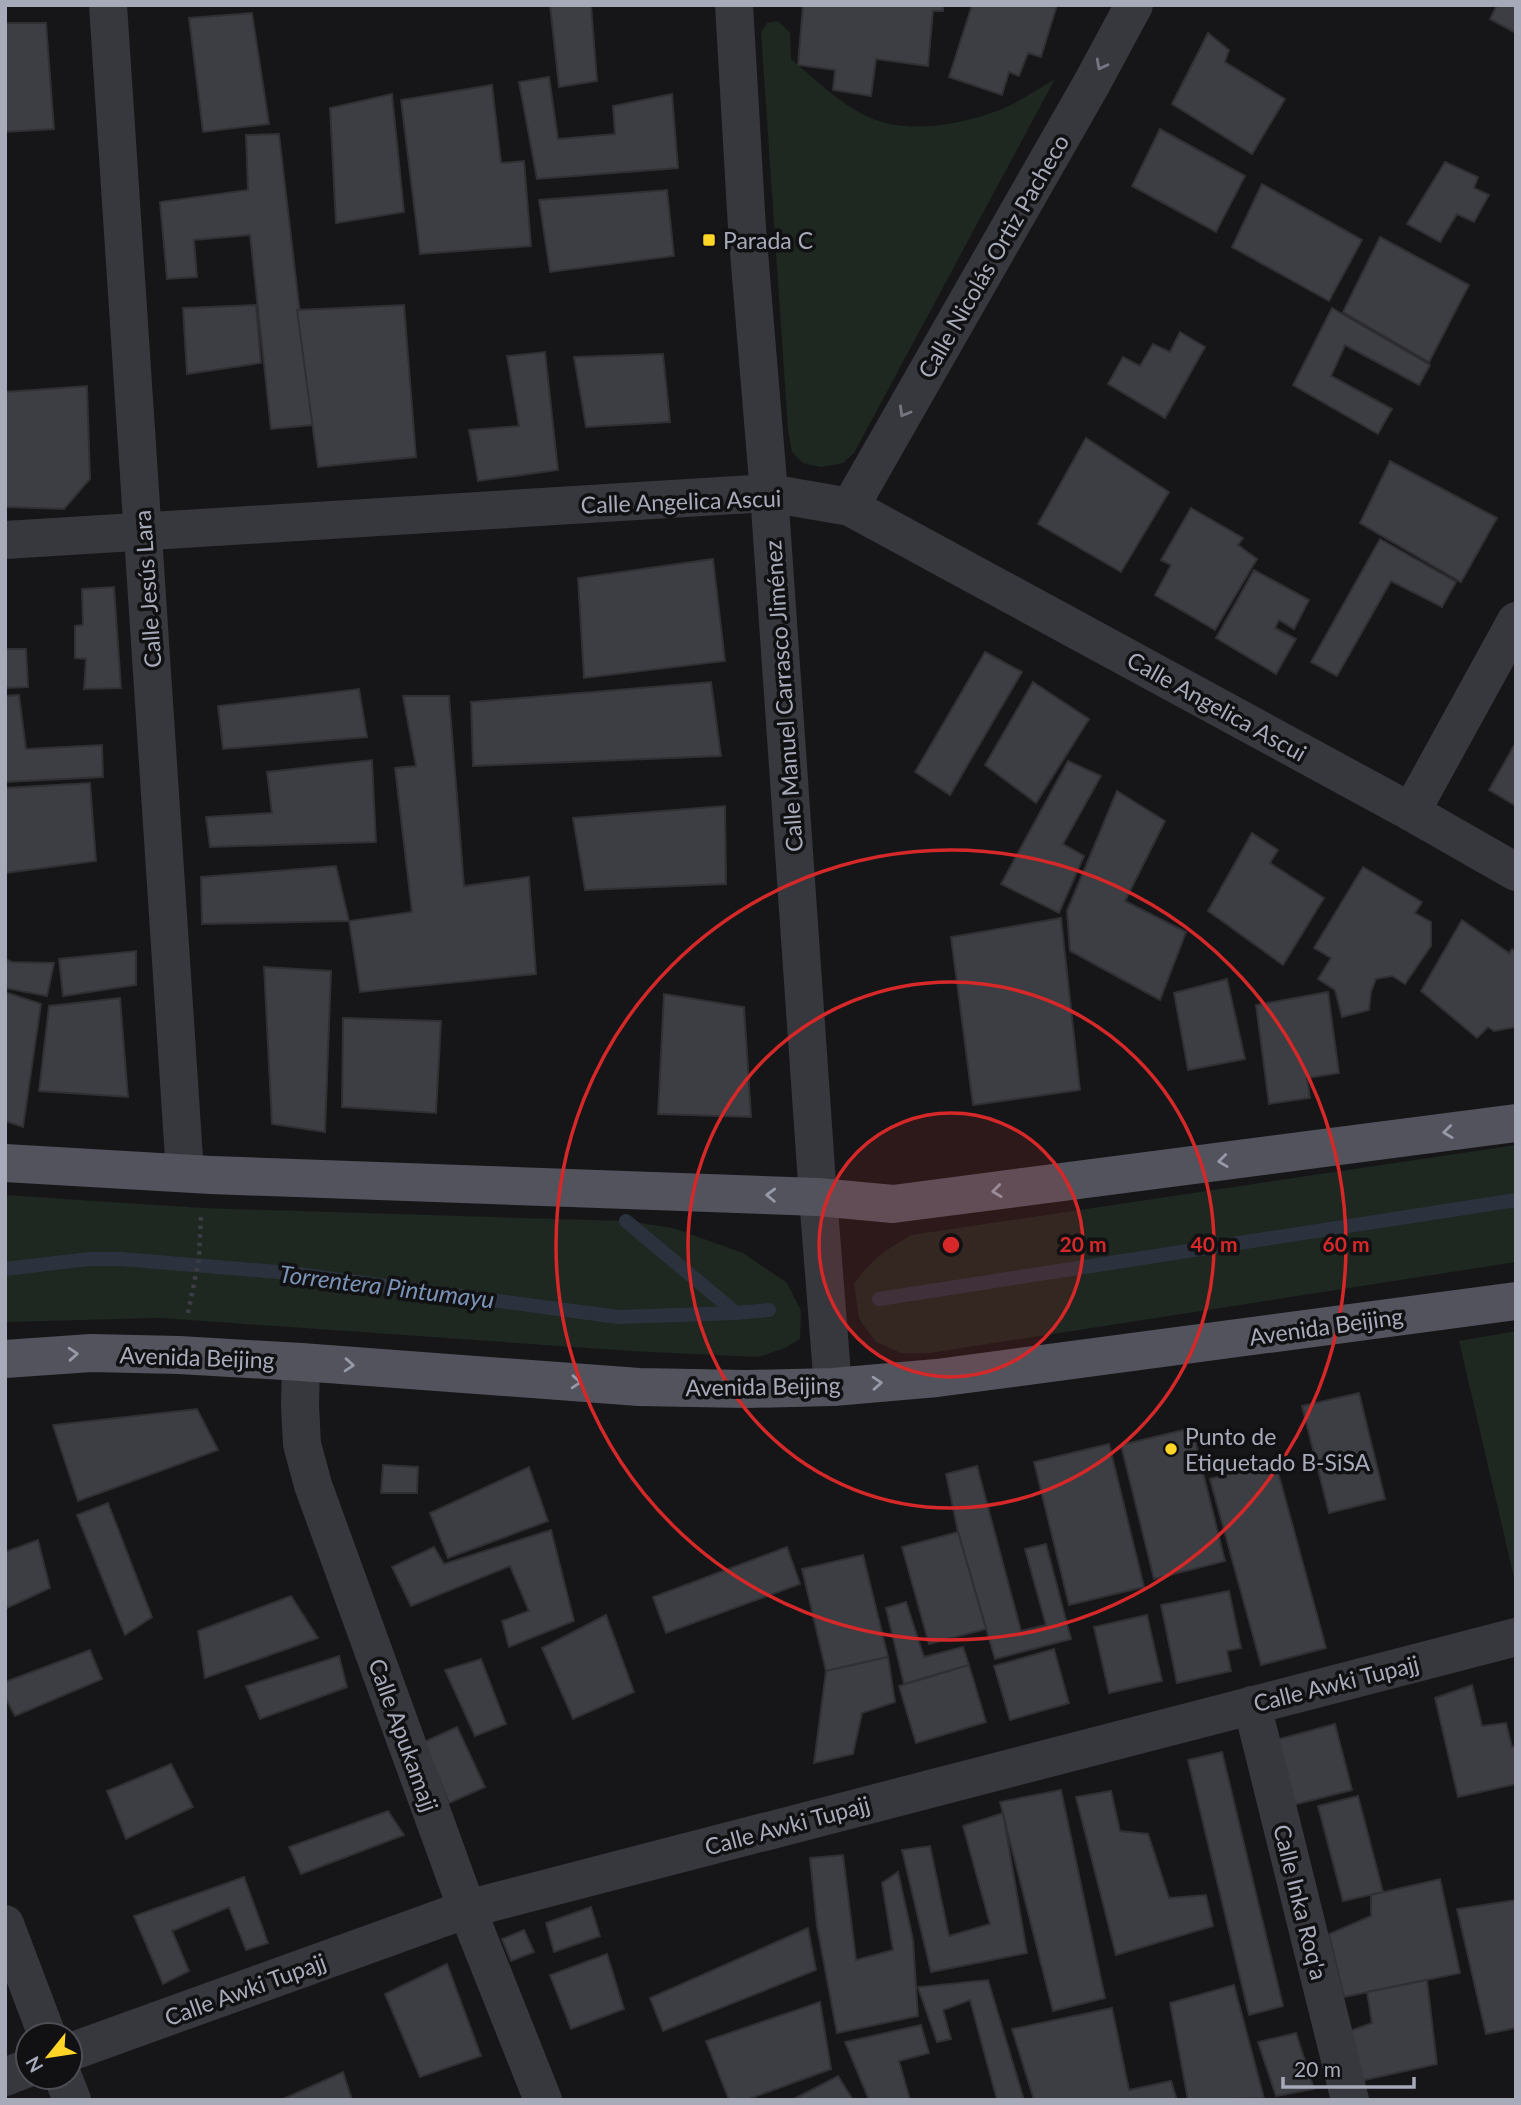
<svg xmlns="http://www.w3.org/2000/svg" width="1521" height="2105" viewBox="0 0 1521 2105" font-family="Lato,sans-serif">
  <rect width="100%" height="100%" fill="#161618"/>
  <g fill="#1e2720">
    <path d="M778,21l12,12 1,26c26,22 51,47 82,60 41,16 97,4 136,-13 16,-8 31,-18 46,-27l-201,374 -11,10 -22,4 -18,-4 -11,-11 -4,-22 -27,-398 6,-9z"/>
    <path d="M1516,1145v117l-586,91h-29l-25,-11 -17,-23 -5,-35c19,-26 30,-33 57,-49z"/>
    <path d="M5,1195l197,13 424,13 47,7 70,25 44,30 14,28 -1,28 -15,9 -27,9 -128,-6 -470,-33 -155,4z"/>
    <path d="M1516,1331v255l-57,-245z"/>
  </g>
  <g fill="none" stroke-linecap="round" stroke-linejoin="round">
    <g stroke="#2b323d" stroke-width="14">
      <path d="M626,1221l110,92"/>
      <path d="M5,1269l84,-10h32l169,14 328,44 118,-4 33,-3"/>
      <path d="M879,1299l637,-99"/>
    </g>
  </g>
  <g fill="#3d3e43" stroke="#303034" stroke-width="2">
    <path d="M550,5h41l6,76 -38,6z"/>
    <path d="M803,5h140v6h-10l-5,55 -52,-7 -5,37 -38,-6 2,-20 -37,-5z"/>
    <path d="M972,5h85l-16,52 -13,-4 -9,23 -10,-4 -7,23 -53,-18z"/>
    <path d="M1497,5h19v28l-26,-14z"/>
    <path d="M252,13l17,111 -66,8 -14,-114z"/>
    <path d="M5,23h41l8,106 -49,3z"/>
    <path d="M1208,33l21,17 -4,12 60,37 -33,55 -80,-50z"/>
    <path d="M549,77l9,62 57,-5 -2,-28 59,-12 6,74 -141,11 -18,-97z"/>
    <path d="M492,85l9,78 23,-2 7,85 -111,8 -19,-154z"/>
    <path d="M392,94l12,118 -68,11 -6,-115z"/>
    <path d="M1160,129l85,47 -29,56 -84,-46z"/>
    <path d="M279,134l34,291 -42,4 -21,-194 -56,5 3,37 -30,2 -7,-77 88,-12 -2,-55z"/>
    <path d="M1445,162l33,15 -4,11 15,7 -15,27 -17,-8 -17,28 -33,-18z"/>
    <path d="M1262,184l100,56 -33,61 -97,-54z"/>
    <path d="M667,190l7,66 -124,16 -11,-72z"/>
    <path d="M1380,237l89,48 -40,77 -86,-50z"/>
    <path d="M256,305l5,58 -74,11 -4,-66z"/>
    <path d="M404,305l12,152 -98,10 -21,-157z"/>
    <path d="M1332,308l98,57 -11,20 -74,-40 -14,31 61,33 -14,25 -85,-49z"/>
    <path d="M1180,332l25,15 -40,71 -57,-34 15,-27 17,9 13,-22 17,8z"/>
    <path d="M545,352l13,118 -80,11 -9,-51 50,-4 -12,-70z"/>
    <path d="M663,354l7,68 -84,5 -12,-70z"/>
    <path d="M87,386l3,93 -26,30 -59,-2v-115z"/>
    <path d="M1086,438l83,54 -48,80 -83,-48z"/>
    <path d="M1390,461l107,57 -36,64 -101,-59z"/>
    <path d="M1191,508l52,30 -5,7 19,14 -42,71 -60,-35 16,-30 -10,-5z"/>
    <path d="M1380,539l76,43 -14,25 -51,-26 -54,95 -26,-14z"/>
    <path d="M713,559l12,102 -141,17 -6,-100z"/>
    <path d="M1254,570l55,30 -15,29 -15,-9 -4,8 21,11 -20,35 -60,-36z"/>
    <path d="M114,587l7,101 -37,1 2,-30 -11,-1v-32l8,-1 -1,-36z"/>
    <path d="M5,649h21l2,38 -23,1z"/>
    <path d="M985,652l37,20 -72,123 -35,-23z"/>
    <path d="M711,682l10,74 -248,10 -2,-64z"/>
    <path d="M1033,682l56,37 -53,84 -51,-38z"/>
    <path d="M359,689l8,48 -144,12 -5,-43z"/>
    <path d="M19,695l7,54 76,-4 1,32 -98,5v-86z"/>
    <path d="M403,696h46l15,190 65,-9 7,97 -176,18 -11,-71 63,-9 -17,-144 21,-2z"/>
    <path d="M1516,742v64l-27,-16z"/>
    <path d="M372,760l4,82 -166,5 -4,-30 66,-4 -5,-41z"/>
    <path d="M1068,761l33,15 -38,68 21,12 -25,57 -58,-29z"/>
    <path d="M90,783l6,78 -91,12v-85z"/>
    <path d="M1117,791l48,30 -40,80 61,31 -26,68 -90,-49 -3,-40z"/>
    <path d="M725,806l1,78 -141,6 -12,-72z"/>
    <path d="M1252,833l26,17 -8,13 54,35 -41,67 -75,-54z"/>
    <path d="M336,866l13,55 -147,3 -1,-47z"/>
    <path d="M1363,867l59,35 -7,11 16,9v24l-26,38 -13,-8 -16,3 -5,13 -2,18 -27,7 -7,-27 -17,-11 13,-21 -17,-10z"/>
    <path d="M1061,918l19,172 -107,15 -22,-168z"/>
    <path d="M1462,920l47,33 3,-4 4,2v76l-22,4 -6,-4 -11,11 -56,-47z"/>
    <path d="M136,951v34l-73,11 -4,-37z"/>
    <path d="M5,959l7,3 42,1 -7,33 -42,-8z"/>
    <path d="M264,967l67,4 -6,161 -53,-8z"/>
    <path d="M1227,979l18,80 -57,11 -14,-77z"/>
    <path d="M5,992l36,12 -18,123 -18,-6z"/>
    <path d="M1328,992l11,81 -32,5 3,20 -41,6 -13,-99z"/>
    <path d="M664,994l80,13 7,110 -93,-3z"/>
    <path d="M120,998l8,99 -89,-6 10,-85z"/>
    <path d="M343,1018l98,3 -5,92 -94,-6z"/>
    <path d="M1359,1393l26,106 -56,14 -27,-107z"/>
    <path d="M197,1409l21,41 -140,51 -25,-76z"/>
    <path d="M1192,1428l33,133 -71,18 -33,-134z"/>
    <path d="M1109,1444l35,143 -75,18 -35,-143z"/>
    <path d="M1275,1461l51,187 -65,17 -51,-186z"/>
    <path d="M383,1465l35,2 -1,26h-36z"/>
    <path d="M977,1466l44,165 25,-6 -21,-76 21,-5 25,95 -76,20 -37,-127 -12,-58z"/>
    <path d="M529,1467l19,54 -100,37 -18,-45z"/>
    <path d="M108,1503l44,114 -27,18 -48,-120z"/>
    <path d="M551,1530l23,91 -65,26 -7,-26 27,-10 -19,-45 -99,40 -19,-39 42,-20 10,17z"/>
    <path d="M958,1532l28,97 -57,15 -27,-97z"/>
    <path d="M38,1540l12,48 -45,21v-57z"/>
    <path d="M787,1547l13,37 -134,49 -13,-36z"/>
    <path d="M863,1555l25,102 -62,14 -24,-102z"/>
    <path d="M1229,1591l12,57 -14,3 4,20 -54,12 -16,-78z"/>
    <path d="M291,1596l27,42 -113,40 -7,-47z"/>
    <path d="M906,1602l18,55 39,-10 6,18 -65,19 -18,-76z"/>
    <path d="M606,1615l28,77 -61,27 -31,-71z"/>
    <path d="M1147,1615l15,66 -53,12 -15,-66z"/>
    <path d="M1054,1649l15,54 -59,17 -16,-54z"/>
    <path d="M90,1650l12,29 -87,37 -10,-19v-15z"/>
    <path d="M339,1656l8,31 -87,32 -14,-33z"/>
    <path d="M888,1657l7,45 -33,11 -9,41 -39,9 12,-92z"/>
    <path d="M481,1659l25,65 -31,12 -30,-66z"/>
    <path d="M969,1665l17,57 -70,21 -17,-57z"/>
    <path d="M1472,1685l10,41 24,-3 6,24 4,-1v38l-58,13 -23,-99z"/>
    <path d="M1335,1724l17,66 -63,16 -17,-65z"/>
    <path d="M457,1727l28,60 -36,16 -25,-61z"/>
    <path d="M1222,1752l61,254 -34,9 -61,-255z"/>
    <path d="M171,1764l22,43 -67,32 -19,-48z"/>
    <path d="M1061,1790l44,208 -52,13 -53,-209z"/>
    <path d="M1111,1791l9,40 28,3 21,64 37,-3 7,31 -97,29 -40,-158z"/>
    <path d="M1358,1796l25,96 -40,9 -25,-95z"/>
    <path d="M388,1811l16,24 -103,39 -12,-27z"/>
    <path d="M1003,1813l24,140 -96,19 -29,-122 28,-4 19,90 41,-12 -27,-98z"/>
    <path d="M843,1855l13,105 37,-10 -11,-67 16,-11 15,68 5,76 -81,17 -20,-107 -7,-68z"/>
    <path d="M244,1877l24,66 -22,7 -17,-43 -57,24 17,40 -26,13 -29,-68z"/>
    <path d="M1440,1879l20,94 -116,24 -15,-63 42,-18v-21z"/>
    <path d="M1516,1900v128l-30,6 -29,-125z"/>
    <path d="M591,1907l9,29 -46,16 -8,-29z"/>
    <path d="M808,1928l8,42 -153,61 -13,-33z"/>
    <path d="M524,1930l10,22 -23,9 -9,-22z"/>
    <path d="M607,1954l17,55 -53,20 -21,-54z"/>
    <path d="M447,1964l34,92 -61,21 -35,-83z"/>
    <path d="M988,1980l36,120h-27l-27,-100 -27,10 8,29 -14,3 -19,-55z"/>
    <path d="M1427,1980l10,84 -77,17 -16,-48 28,-10 -5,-31z"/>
    <path d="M1234,1985l30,113 -76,2 -18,-97z"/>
    <path d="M820,2002l11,67 -85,31h-17l-23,-59z"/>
    <path d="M1112,2008l17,82 42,-9 6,19h-143l-22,-71z"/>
    <path d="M921,2025l8,28 -30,8 11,39h-41l-24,-58z"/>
    <path d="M1296,2033l18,56 -38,7 -18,-54z"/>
    <path d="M343,2072l9,28h-71z"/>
    <path d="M838,2076l15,24h-61z"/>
  </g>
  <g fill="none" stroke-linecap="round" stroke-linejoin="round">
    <path stroke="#3d3e45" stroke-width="4.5" stroke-dasharray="3.5 5" stroke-linecap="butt" d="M188,1313l11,-54 2,-45"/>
    <g stroke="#37373e" stroke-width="38">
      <path d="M108,5l77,1168"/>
      <path d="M734,5l13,223 22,265 49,704 15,190"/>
      <path d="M850,507l242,-424 42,-78"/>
      <path d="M5,540l764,-47 81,14 561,305 105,60"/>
      <path d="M1411,812l105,-191"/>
      <path d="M301,1362l-1,44 2,38 11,41 154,424 76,191"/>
      <path d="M1252,1705l98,395"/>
      <path d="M5,1924l42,111"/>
      <path d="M70,2052l397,-143 1049,-272"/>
      <path d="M5,2077l23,-9"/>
      <path d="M63,2077l9,23"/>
    </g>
    <g stroke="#52535d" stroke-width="38">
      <path d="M5,1163l206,12 607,22 75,7 623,-81"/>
      <path d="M5,1359l86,-6 88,2 122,7 338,25 107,2 87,-2 104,-9 579,-77"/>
    </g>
  </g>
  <defs><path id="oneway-chevron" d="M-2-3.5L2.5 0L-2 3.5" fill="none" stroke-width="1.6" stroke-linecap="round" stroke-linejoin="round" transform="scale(1.75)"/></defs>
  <g stroke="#757682">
    <use href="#oneway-chevron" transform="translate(1101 65) rotate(118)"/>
    <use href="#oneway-chevron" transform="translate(904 412) rotate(120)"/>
  </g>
  <g stroke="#9699a7">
    <use href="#oneway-chevron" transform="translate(1448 1132) rotate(173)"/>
    <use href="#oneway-chevron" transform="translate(1223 1161) rotate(173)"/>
    <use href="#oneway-chevron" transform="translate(997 1191) rotate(173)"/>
    <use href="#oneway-chevron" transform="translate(771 1195) rotate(-178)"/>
    <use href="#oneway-chevron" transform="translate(73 1354) rotate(-4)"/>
    <use href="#oneway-chevron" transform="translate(349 1365) rotate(4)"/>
    <use href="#oneway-chevron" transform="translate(576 1382) rotate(4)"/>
    <use href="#oneway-chevron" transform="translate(877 1383) rotate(-4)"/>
  </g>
  <circle cx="951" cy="1245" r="132" fill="#d62828" fill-opacity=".12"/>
  <g fill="none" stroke="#d62828" stroke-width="3.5">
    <circle cx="951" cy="1245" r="132"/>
    <circle cx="951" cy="1245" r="263"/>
    <circle cx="951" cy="1245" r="395"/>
  </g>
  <g fill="#ffd627" stroke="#111113" stroke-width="2.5">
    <rect x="702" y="233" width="14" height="14" rx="3.5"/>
    <circle cx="1171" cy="1449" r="7"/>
  </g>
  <g text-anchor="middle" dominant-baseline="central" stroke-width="7" stroke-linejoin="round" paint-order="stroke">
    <g font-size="23" fill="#a7aab9" stroke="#111113" text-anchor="start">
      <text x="723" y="240">Parada C</text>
      <text x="1185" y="1436">Punto de<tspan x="1185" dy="26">Etiquetado B-SiSA</tspan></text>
    </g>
    <g font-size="23" fill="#a7aab9" stroke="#111113">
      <text transform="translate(993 256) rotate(-60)">Calle Nicolás Ortiz Pacheco</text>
      <text transform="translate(681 501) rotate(-2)">Calle Angelica Ascui</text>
      <text transform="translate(147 589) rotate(-94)">Calle Jesús Lara</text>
      <text transform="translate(783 696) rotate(-94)">Calle Manuel Carrasco Jiménez</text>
      <text transform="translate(1217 706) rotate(29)">Calle Angelica Ascui</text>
      <text transform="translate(1326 1326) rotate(-8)">Avenida Beijing</text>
      <text transform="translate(197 1357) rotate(2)">Avenida Beijing</text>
      <text transform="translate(763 1386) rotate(-1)">Avenida Beijing</text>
      <text transform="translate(1336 1683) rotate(-14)">Calle Awki Tupajj</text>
      <text transform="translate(404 1735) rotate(70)">Calle Apukamajj</text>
      <text transform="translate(787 1825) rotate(-15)">Calle Awki Tupajj</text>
      <text transform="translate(1301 1902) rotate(76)">Calle Inka Roq'a</text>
      <text transform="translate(245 1989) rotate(-20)">Calle Awki Tupajj</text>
    </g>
    <g font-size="24" font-style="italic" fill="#7b92b7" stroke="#111113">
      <text transform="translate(387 1286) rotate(7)">Torrentera Pintumayu</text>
    </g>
  </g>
  <circle cx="951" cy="1245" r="10" fill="#d62828" stroke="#111113" stroke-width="3.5"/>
  <g font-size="21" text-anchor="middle" font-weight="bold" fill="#d62828" stroke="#111113" stroke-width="7" stroke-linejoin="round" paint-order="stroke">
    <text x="1083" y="1252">20 m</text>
    <text x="1214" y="1252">40 m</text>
    <text x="1346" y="1252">60 m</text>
  </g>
  <rect width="1521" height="2105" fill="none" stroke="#a7aab9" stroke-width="14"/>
  <g transform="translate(49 2056) rotate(240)"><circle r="33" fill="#111113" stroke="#4d4e55" stroke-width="2"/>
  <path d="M0-5L12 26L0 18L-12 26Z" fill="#ffd627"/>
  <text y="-10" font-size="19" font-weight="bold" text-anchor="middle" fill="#a7aab9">N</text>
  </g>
  <path d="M1283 2077v10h131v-10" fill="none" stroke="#a7aab9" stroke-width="3.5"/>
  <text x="1294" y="2077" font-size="21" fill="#a7aab9" stroke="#111113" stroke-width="5" paint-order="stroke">20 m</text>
</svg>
